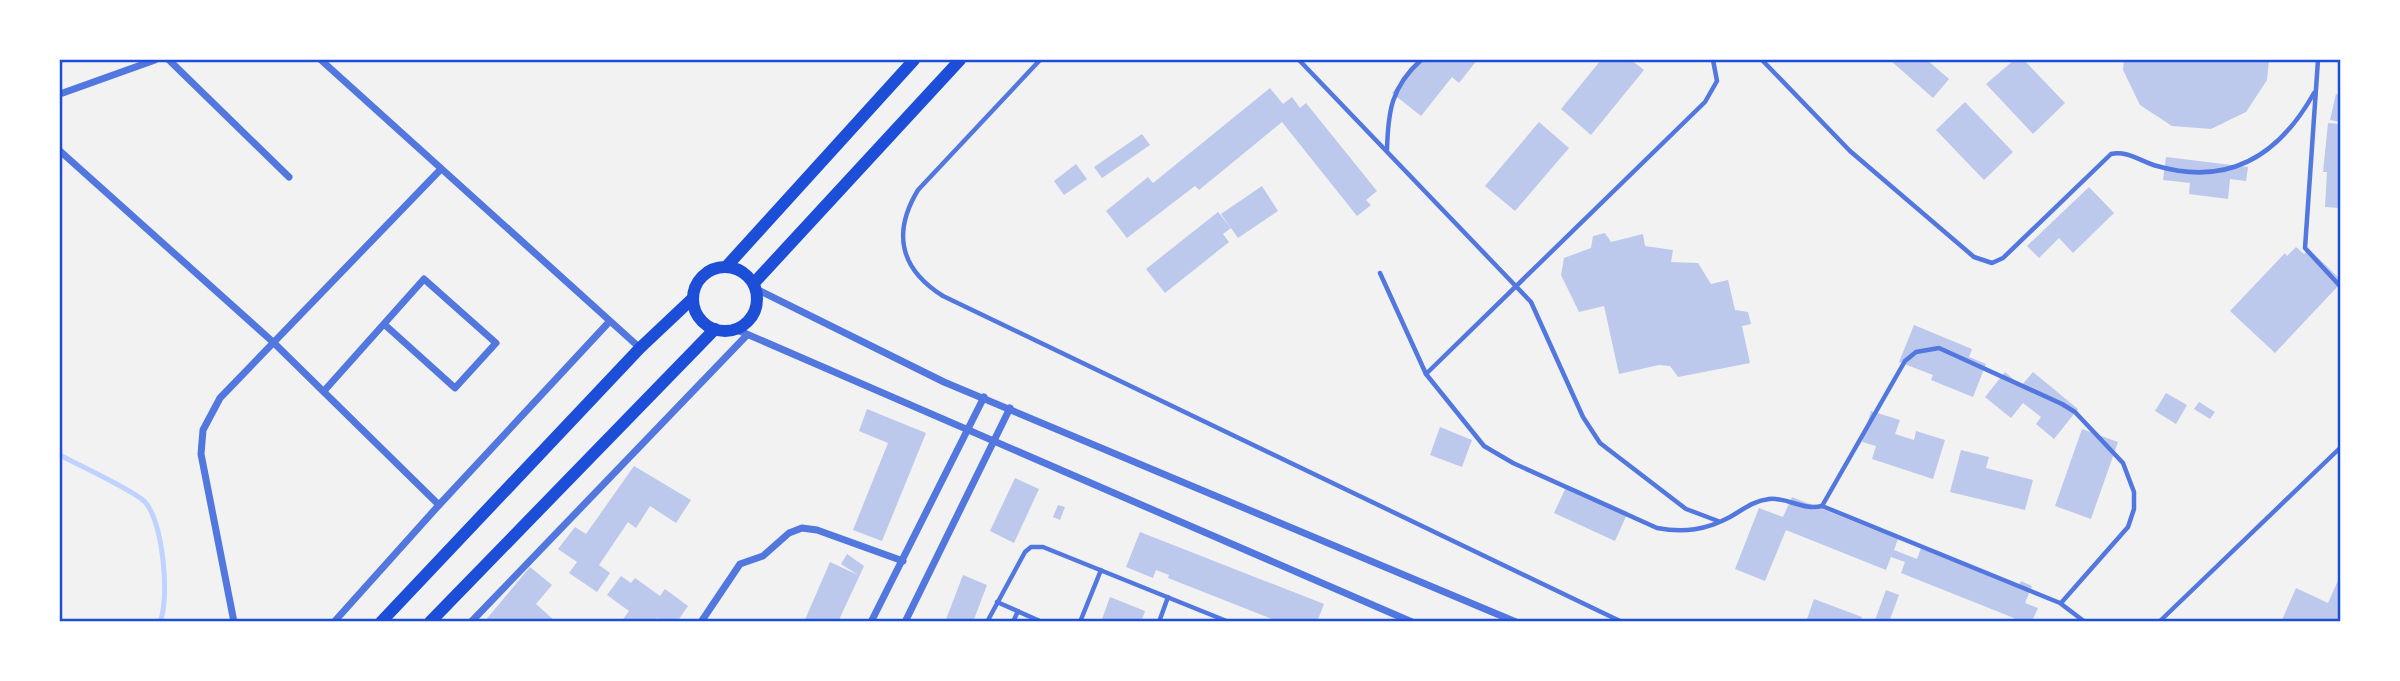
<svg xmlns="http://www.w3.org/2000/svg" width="2400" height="681" viewBox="0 0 2400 681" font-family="'Asap Condensed',sans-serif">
  <rect width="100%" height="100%" fill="#f2f2f2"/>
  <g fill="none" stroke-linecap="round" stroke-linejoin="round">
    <path stroke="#bfd3fe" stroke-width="5" d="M60,455c16,9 75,36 85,47 18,19 25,96 15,120"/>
  </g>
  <g fill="#bdc9ec">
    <path d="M1419,60h58l-18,23 -7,-6 -31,39 -29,-23z"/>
    <path d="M1601,60h30l13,10 -53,65 -30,-26z"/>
    <path d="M1890,60h37l22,19 -16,19z"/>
    <path d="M2014,60h10l41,43 -32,31 -47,-50z"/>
    <path d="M2124,60h145l-2,20 -21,32 -35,17 -39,-3 -32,-21 -17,-35z"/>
    <path d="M1270,88l13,16 9,-7 8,11 6,-5 71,88 -11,9 5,5 -14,11 -75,-94 -83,68 -4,-4 -68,52 -21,-27 42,-34 5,6z"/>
    <path d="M2336,94l4,1v27l-10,-2z"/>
    <path d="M1965,102l48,50 -29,28 -48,-50z"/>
    <path d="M1539,122l30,26 -54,63 -30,-25z"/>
    <path d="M2328,123l12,1v84l-15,-1 2,-35h-4z"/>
    <path d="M1142,134l8,11 -48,33 -8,-11z"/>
    <path d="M2166,157l82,10 -2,14 -16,-2 -2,20 -39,-5 1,-11 -27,-3z"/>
    <path d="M1076,164l11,15 -23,16 -10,-14z"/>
    <path d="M1262,186l16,25 -40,27 -17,-24z"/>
    <path d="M2089,187l25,26 -41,40 -14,-15 -20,20 -12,-12z"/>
    <path d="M1218,212l13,16 -8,6 6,8 -64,51 -19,-24z"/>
    <path d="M1605,233l6,9 32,-8 2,12 28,4 -2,12 27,1 13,21 17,-4 7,30 13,2 3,12 -9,2 8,37 -72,14 -8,-11 -11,-1 -40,9 -15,-68 -25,6 -18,-37 3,-17 27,-10 2,-12z"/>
    <path d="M2296,247l8,7 5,-5 31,30v5l-65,69 -45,-42 55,-58 2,3z"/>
    <path d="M1914,325l58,24 -3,8 17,7 -13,33 -42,-17 2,-5 -34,-13z"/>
    <path d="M2005,372l16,14 12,-14 45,37 -24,30 -18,-15 5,-7 -18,-14 -12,15 -26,-21z"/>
    <path d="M2166,393l21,12 -11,19 -21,-13z"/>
    <path d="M2199,402l16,10 -5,7 -16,-10z"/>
    <path d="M867,409l59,24 -44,108 -29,-11 35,-87 -29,-12z"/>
    <path d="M1871,411l29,9 -5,14 19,6 2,-9 29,9 -12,39 -61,-20 4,-13 -14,-4z"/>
    <path d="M1440,427l32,13 -10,27 -32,-12z"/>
    <path d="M2082,429l36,13 -27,77 -36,-13z"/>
    <path d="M1961,450l28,7 -3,11 47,12 -8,30 -75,-18z"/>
    <path d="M634,466l57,34 -15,23 -26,-17 -14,22 -8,-6 -29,43 11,8 -13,19 -28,-19 8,-11 -19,-13 17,-22 11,7z"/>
    <path d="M1015,478l24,11 -25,54 -24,-12z"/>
    <path d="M1567,485l61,27 -13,29 -61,-28z"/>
    <path d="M1792,497l106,42 -4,11 23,9 4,-11 97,39 3,-6 11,5 -7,17 13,5 -5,11 6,3h-26l1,-4 -113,-45 4,-11 -14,-5 -5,13 -100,-40 -21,51 -30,-12 24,-61 24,9z"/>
    <path d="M1058,505l7,2 -5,13 -7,-3z"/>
    <path d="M1140,532l184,72 -7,18h-46l1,-3 -104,-41 1,-3 -13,-5 -3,8 -27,-11z"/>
    <path d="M847,554l17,12 -26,56h-34l26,-60 28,13 -17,-11z"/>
    <path d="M530,567l22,18 -16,19 20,18h-72z"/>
    <path d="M963,575l24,10 -14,37h-28z"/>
    <path d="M621,576l10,7 4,-5 25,18 5,-7 23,17 -11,16h-16l-5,-4 -2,4h-33l8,-11 -22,-16z"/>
    <path d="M2340,576v46h-59l15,-34 32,15z"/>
    <path d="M1886,590l13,5 -10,27h-11l-3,-2z"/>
    <path d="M1110,597l35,14 -4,11h-40z"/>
    <path d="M1814,599l48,18 -2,5h-54z"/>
  </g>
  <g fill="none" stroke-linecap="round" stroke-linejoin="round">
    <g stroke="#5277de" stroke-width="4.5">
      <path d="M1040,60l-122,130c-26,43 -18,79 25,106l679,326"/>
      <path d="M1299,60l232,242 52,115 17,26 86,66 32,12"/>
      <path d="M1762,60l88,91 124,106 18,6 11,-5 108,-104c16,-4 31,8 46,12 73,21 123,-12 157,-73"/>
      <path d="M2318,60l-13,188 35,38"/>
      <path d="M1387,150c1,-38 4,-63 34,-90"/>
      <path d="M1380,273l46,101 58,72 29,17 144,65c27,5 49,2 73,-11 14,-8 23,-16 39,-18 19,-2 34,12 53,7l238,97 25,19"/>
      <path d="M1426,374l279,-272 12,-21 -4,-21"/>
      <path d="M1822,506l83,-145 11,-9 23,-4 123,56 13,8 48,51 11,29v17l-6,18 -67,76"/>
      <path d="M997,602l45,20"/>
      <path d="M987,622l38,-70 6,-5h12l186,75"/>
      <path d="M1013,622l5,-11"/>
      <path d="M1080,622l21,-52"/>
      <path d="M1159,622l9,-25"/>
      <path d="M2159,622l181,-174"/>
    </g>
    <g stroke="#5277de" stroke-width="7">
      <path d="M169,60l120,117"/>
      <path d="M321,60l319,288"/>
      <path d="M60,94l95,-34"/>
      <path d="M60,151l213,191 166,163 -105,117"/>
      <path d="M756,289l188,93 572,240"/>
      <path d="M735,329l677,293"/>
      <path d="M324,391l100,-112 72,64 -41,45 -71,-64"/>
      <path d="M439,505l170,-183"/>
      <path d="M234,622l-33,-168 2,-24 17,-32 221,-229"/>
      <path d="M471,622l276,-287"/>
      <path d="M701,622l39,-58 23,-8 26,-23 13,-5 15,2 86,31"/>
      <path d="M871,622l113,-225"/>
      <path d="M905,622l105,-214"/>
    </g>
    <g stroke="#1d4ed8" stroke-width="12">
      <path d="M726,267l188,-207"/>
      <circle cx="725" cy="299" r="32"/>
      <path d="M754,283l206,-223"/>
      <path d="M381,622l259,-274 53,-50"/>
      <path d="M430,622l285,-293"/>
    </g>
  </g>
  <rect width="2400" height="681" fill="none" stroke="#ffffff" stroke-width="122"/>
  <rect x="61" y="61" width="2278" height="559" fill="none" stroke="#1d4ed8" stroke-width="2.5"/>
</svg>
